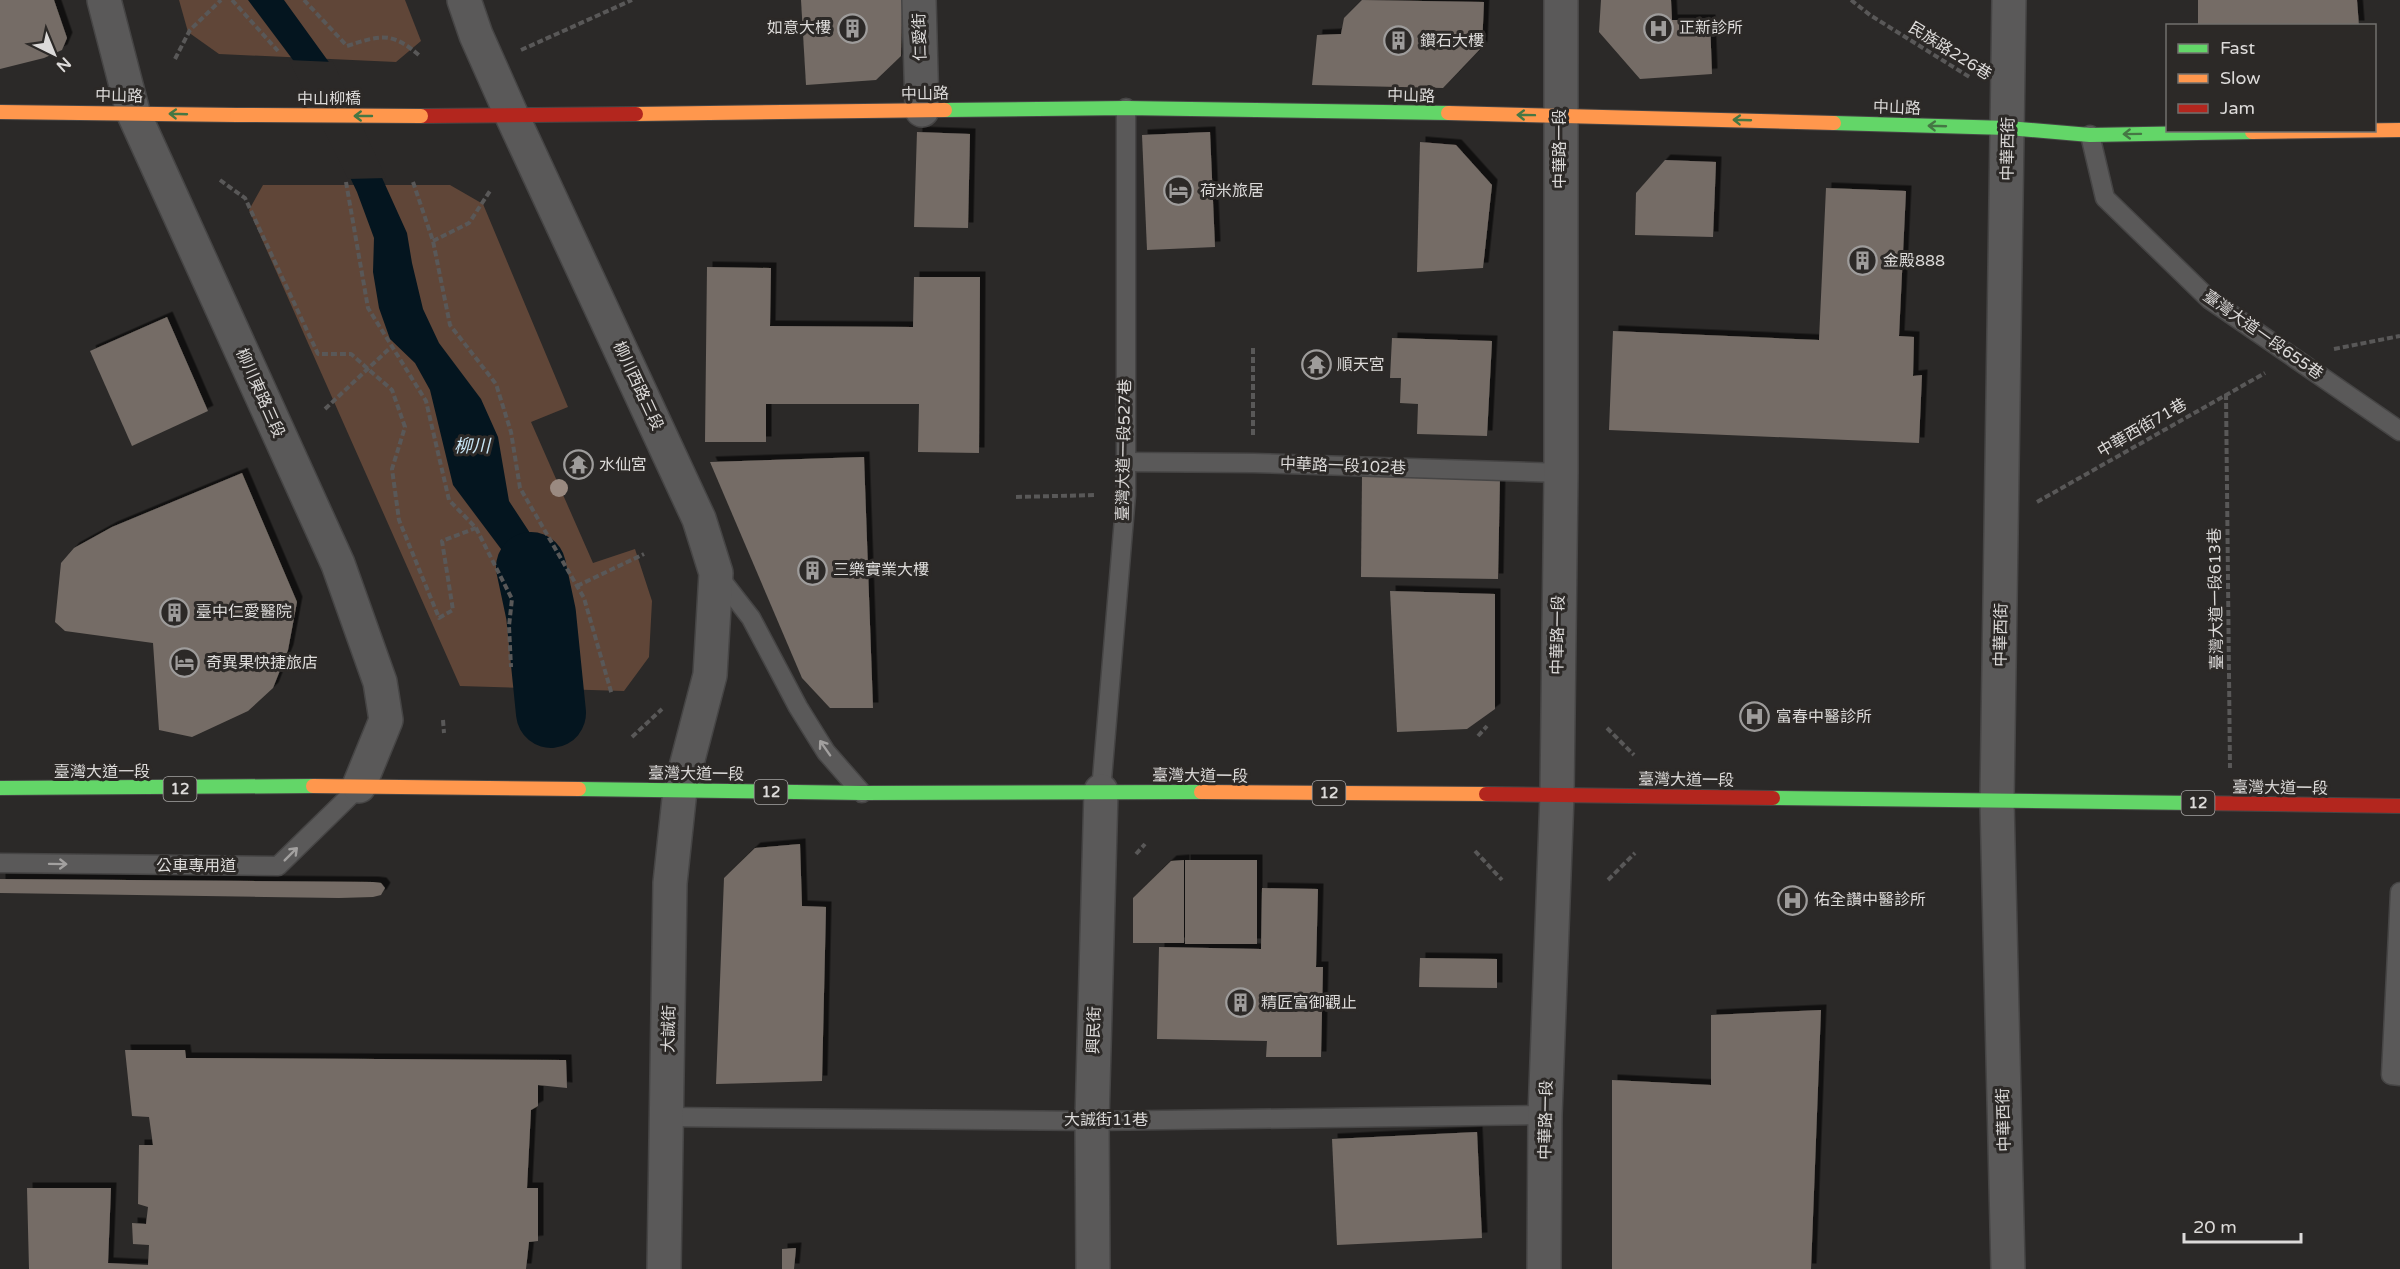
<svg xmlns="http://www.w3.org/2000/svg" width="2400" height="1269" viewBox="0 0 2400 1269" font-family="'Varela Round','Noto Sans TC',sans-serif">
  <defs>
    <filter id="shadow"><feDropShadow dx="5.5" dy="-5.5" stdDeviation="0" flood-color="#0009"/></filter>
  </defs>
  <rect width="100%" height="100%" fill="#2b2928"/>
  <g fill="#604638">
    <path d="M179,0h226l16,41 -25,21 -177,-8 -31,-22z"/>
    <path d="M263,185h187l33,19 85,203 -37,15 62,141 42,-14 17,52 -3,56 -25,34 -164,-5 -211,-476z"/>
  </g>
  <path fill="#04151f" d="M248,0h36l47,65 76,168 5,30 11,46 16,34 42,56 17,38 11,64 40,61 16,36 13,40 -3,22 -48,5 -17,-104 -57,-76 -23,-95 -15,-27 -25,-24 -11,-31 -6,-36 1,-34 -17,-46 -61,-128z"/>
  <path fill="#2b2928" d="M289,60l44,2 53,116 -38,1z"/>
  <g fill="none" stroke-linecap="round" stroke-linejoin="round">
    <path stroke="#04151f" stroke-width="70" d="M531,567l10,47 10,99"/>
  </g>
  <g fill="#756c66" filter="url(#shadow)">
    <path d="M0,0h54l13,38 -5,12 -18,8 -44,11z"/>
    <path d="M801,0h101l-1,56 -25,24 -70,5z"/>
    <path d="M1362,0l122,2 -2,45 -39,41 -131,-3 5,-50 24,-1 3,-16z"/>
    <path d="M1601,0h70l1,20h38l2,54 -72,5 -41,-47z"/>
    <path d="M2198,0h159l2,26h-161z"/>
    <path d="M917,132l53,2 -2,94 -54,-1z"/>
    <path d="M1210,132l5,115 -68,3 -5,-115z"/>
    <path d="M1420,142l36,3 36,40 -9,83 -66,4z"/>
    <path d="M1665,160l51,2 -3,75 -78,-2 1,-42z"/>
    <path d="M1826,188l80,3 -7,145 15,1 -1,39 9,-1 -3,68 -310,-13 4,-99 206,9z"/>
    <path d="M707,267l64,1 -1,58 143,1 1,-50h66l-1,176 -61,-1 1,-48h-153v38h-61z"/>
    <path d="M167,317l41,94 -76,35 -42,-95z"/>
    <path d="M1392,338l100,3 -5,95 -70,-2 1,-30 -18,-1 1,-25h-11z"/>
    <path d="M864,457l9,251h-43l-28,-30 -92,-216z"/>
    <path d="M242,473l55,129 -9,48 -15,38 -25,23 -56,26 -33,-7 -6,-87 -88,-12 -10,-9 6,-59 13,-15 38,-21z"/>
    <path d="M1362,476l138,1 -2,102 -137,-2z"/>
    <path d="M1390,591l105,3v115l-28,20 -70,3z"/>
    <path d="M800,844l2,62 24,1 -4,174 -106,3 8,-206 31,-30z"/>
    <path d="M1184,860v83h-51v-45l38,-37z"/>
    <rect x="1185" y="860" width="72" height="84"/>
    <path d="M0,879l373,3 8,1 4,5 -4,7 -8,2 -34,1 -339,-5z"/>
    <path d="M1262,888l56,1 -2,78h7l-2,90h-55l1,-16 -110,-2 2,-92 102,2z"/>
    <path d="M1420,958l77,1v29l-78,-1z"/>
    <path d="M1821,1010l-10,259h-199v-189l99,5v-70z"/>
    <path d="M125,1050h60l1,8 380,2 1,28 -29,-3v21l-7,4 -4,78h11v53l-9,1 -3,27h-497l-2,-81h84l-3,75 40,2 1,-20 -16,-1 -1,-21 14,1 2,-17 -10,-3 1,-59h14l-4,-28 -17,-1z"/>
    <path d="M1477,1132l5,106 -145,7 -5,-106z"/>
    <path d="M796,1248l-2,21h-12v-20z"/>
  </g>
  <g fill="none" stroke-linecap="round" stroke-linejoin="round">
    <defs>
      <g id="lane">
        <path d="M2090,135l15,63 104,101 191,132"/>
        <path d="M1125,462l128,1 308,10"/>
        <path d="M716,573l35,45 47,89 28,45 36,41"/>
        <path d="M1101,791l25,-296v-387"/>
        <path d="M0,863l278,3 81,-79"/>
        <path d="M2400,892l-9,183 9,1"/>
        <path d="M668,1117l424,4 453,-6"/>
      </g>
      <g id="street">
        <path d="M104,0l29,112 205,452 42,118 6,38 -27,66"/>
        <path d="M464,0l12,35 36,81 187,403 17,54 -6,102 -30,115 -10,93 -6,386"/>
        <path d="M919,0l3,110"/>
        <path d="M1093,1269l-1,-148 9,-330"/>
        <path d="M1544,1269l1,-154 12,-320 4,-322v-473"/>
        <path d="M2008,1269l-11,-468 12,-801"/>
      </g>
      <g id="fast">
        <path d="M945,110l181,-2 322,5"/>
        <path d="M1834,123l174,5 82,7 162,-3"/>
        <path d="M0,788l313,-2"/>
        <path d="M579,789l283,4 339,-1"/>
        <path d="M1773,798l422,5"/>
      </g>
      <g id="slow">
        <path d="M0,112l237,3"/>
        <path d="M1448,113l386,10"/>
        <path d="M636,114l309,-4"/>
        <path d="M2252,132l148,-2"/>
        <path d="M313,786l266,3"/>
        <path d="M1201,792l285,2"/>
      </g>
      <g id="jam">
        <path d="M421,116l215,-2"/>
        <path d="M1486,794l287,4"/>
        <path d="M2195,803l205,3"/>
      </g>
    </defs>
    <use href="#lane" stroke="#464545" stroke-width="21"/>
    <use href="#street" stroke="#464545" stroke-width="36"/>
    <use href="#fast" stroke="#464545" stroke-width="16"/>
    <use href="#slow" stroke="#464545" stroke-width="16"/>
    <use href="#jam" stroke="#464545" stroke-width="16"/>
    <g stroke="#595858" stroke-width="4" stroke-dasharray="6 3" stroke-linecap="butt">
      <path d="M232,0l46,51"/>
      <path d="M304,0l43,46c34,-11 45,-15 74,11"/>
      <path d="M1851,0l19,15 101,63"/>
      <path d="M521,50l111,-50"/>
      <path d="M175,59l15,-29 31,-30"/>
      <path d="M220,180l25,18 73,156h33l41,36 13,37 -13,42 7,51 40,98 14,-8 -11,-69 34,-13"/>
      <path d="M346,182l22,126 58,93 23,99 27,28 36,71 -3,27 2,41"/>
      <path d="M413,182l20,59 17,84 46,59 15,48 9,56 64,110 28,97"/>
      <path d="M433,241l36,-18 21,-32"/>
      <path d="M1253,348v87"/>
      <path d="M2334,349l66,-13"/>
      <path d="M2226,394l4,374"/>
      <path d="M325,409l66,-62"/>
      <path d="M1016,497l80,-2"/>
      <path d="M2037,502l228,-129"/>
      <path d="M577,586l67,-32"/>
      <path d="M443,720l1,13"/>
      <path d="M1607,728l27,27"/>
      <path d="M1478,736l9,-10"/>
      <path d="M632,737l30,-28"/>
      <path d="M1475,851l27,29"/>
      <path d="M1136,854l9,-10"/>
      <path d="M1608,880l27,-27"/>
    </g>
    <use href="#lane" stroke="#5a5959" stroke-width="18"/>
    <use href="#street" stroke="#5a5959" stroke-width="33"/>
    <use href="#fast" stroke="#63d668" stroke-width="14"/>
    <use href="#slow" stroke="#ff974d" stroke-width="14"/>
    <use href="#jam" stroke="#b3261e" stroke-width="14"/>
    <defs>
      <path id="slow-bridge" d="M237,115l184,1"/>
    </defs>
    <use href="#slow-bridge" stroke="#464545" stroke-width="16" stroke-linecap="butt"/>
    <use href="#slow-bridge" stroke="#ff974d" stroke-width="14"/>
  </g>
  <circle fill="#9a8a81" cx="559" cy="488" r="9"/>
  <defs><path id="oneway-shaft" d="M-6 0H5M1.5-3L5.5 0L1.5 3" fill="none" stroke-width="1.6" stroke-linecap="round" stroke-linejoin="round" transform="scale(1.5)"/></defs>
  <g stroke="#457744">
    <use href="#oneway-shaft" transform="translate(178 114) rotate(-178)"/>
    <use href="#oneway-shaft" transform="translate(1526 115) rotate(-179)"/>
    <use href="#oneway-shaft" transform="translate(363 116) rotate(-180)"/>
    <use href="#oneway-shaft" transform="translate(1742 120) rotate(-178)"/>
    <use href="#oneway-shaft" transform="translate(1937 126) rotate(-178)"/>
    <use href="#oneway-shaft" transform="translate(2132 134) rotate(179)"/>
  </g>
  <g stroke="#a2a09f">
    <use href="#oneway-shaft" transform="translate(825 748) rotate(-125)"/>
    <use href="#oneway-shaft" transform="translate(291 854) rotate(-45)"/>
    <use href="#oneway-shaft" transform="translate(58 864) rotate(1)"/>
  </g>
  <defs>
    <symbol id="building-ring" viewBox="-11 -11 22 22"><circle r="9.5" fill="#2c2927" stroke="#9e9c9b" stroke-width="1.5"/><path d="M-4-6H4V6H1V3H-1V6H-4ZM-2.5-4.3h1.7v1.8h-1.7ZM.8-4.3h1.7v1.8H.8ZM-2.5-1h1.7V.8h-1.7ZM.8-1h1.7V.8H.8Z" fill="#9e9c9b"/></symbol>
    <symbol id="hospital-ring" viewBox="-11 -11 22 22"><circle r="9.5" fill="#2c2927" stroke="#9e9c9b" stroke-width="1.5"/><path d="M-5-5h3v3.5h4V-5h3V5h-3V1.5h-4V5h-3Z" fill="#9e9c9b"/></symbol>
    <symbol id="hotel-ring" viewBox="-11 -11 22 22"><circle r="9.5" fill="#2c2927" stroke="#9e9c9b" stroke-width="1.5"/><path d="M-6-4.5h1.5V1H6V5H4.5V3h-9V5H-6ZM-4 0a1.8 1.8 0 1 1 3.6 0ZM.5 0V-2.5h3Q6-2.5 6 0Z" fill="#9e9c9b"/></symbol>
    <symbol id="temple-ring" viewBox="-11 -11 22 22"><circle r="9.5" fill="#2c2927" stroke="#9e9c9b" stroke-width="1.5"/><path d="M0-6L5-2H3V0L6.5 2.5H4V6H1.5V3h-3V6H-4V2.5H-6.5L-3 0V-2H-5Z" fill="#9e9c9b"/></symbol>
  </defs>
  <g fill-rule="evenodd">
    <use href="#building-ring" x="836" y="12" width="33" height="33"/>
    <use href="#hospital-ring" x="1642" y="12" width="33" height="33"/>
    <use href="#building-ring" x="1382" y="24" width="33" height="33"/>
    <use href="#hotel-ring" x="1162" y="174" width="33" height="33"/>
    <use href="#building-ring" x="1846" y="244" width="33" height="33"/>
    <use href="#temple-ring" x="1300" y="348" width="33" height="33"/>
    <use href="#temple-ring" x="562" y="448" width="33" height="33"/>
    <use href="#building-ring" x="796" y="554" width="33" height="33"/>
    <use href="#building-ring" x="158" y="596" width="33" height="33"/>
    <use href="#hotel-ring" x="168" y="646" width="33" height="33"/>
    <use href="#hospital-ring" x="1738" y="700" width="33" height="33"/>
    <use href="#hospital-ring" x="1776" y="884" width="33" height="33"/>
    <use href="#building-ring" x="1224" y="986" width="33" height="33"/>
  </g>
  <g text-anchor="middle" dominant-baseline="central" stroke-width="6" stroke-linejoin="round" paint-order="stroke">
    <g fill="#2c2927" stroke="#a7a5a4" stroke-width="1.5">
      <rect x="163.5" y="777" width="33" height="24" rx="4.5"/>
      <rect x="754.5" y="780" width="33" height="24" rx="4.5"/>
      <rect x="1312.5" y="781" width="33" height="24" rx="4.5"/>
      <rect x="2181.5" y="791" width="33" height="24" rx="4.5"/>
    </g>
    <g font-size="15" font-weight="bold" fill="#dcdad9">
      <text x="180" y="789">12</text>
      <text x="771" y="792">12</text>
      <text x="1329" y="793">12</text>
      <text x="2198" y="803">12</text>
    </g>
    <g font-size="16" fill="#dcdad9" stroke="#2c2927" text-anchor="start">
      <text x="831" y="28" text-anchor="end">如意大樓</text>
      <text x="1679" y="28">正新診所</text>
      <text x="1420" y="41">鑽石大樓</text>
      <text x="1200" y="191">荷米旅居</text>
      <text x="1883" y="261">金殿888</text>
      <text x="1337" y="365">順天宮</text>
      <text x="599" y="465">水仙宮</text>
      <text x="833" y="570">三樂實業大樓</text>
      <text x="196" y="612">臺中仁愛醫院</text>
      <text x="206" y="663">奇異果快捷旅店</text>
      <text x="1776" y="717">富春中醫診所</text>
      <text x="1814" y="900">佑全讚中醫診所</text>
      <text x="1261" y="1003">精匠富御觀止</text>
    </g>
    <g font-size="16" fill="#dcdad9" stroke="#2c2927">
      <text transform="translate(920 37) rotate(-92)">仁愛街</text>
      <text transform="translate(1950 51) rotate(32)">民族路226巷</text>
      <text transform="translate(925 94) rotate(-1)">中山路</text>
      <text transform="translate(119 96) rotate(1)">中山路</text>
      <text transform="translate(1411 96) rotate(1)">中山路</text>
      <text x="329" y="99">中山柳橋</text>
      <text transform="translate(1897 108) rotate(2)">中山路</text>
      <text transform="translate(1560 149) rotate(-90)">中華路一段</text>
      <text transform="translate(2008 149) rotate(-89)">中華西街</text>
      <text transform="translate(2263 335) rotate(35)">臺灣大道一段655巷</text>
      <text transform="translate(638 386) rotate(65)">柳川西路三段</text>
      <text transform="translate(260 393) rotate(66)">柳川東路三段</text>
      <text transform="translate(2142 428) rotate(-30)">中華西街71巷</text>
      <text transform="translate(1124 450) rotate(-89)">臺灣大道一段527巷</text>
      <text transform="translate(1343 466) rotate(2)">中華路一段102巷</text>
      <text transform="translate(2216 599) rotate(-91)">臺灣大道一段613巷</text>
      <text transform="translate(1558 635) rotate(-89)">中華路一段</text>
      <text transform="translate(2001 635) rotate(-89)">中華西街</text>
      <text x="102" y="772">臺灣大道一段</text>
      <text transform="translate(696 774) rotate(1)">臺灣大道一段</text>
      <text transform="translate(1200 776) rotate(1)">臺灣大道一段</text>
      <text transform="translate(1686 780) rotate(1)">臺灣大道一段</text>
      <text transform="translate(2280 788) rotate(1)">臺灣大道一段</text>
      <text x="196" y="866">公車專用道</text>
      <text transform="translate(669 1029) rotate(-89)">大誠街</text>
      <text transform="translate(1094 1030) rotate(-88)">興民街</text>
      <text x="1106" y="1120">大誠街11巷</text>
      <text transform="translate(1546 1120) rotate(-89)">中華路一段</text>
      <text transform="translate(2004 1120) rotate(-92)">中華西街</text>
    </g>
    <g font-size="18" font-style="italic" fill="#cae8f8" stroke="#2c2927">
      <text x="472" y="446">柳川</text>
    </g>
  </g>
  <rect x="2166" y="24" width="210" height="108" fill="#2c2927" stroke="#72706e" stroke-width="1.5"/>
  <rect x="2178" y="44" width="30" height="9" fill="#63d668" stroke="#72706e" stroke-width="1.5"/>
  <text x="2220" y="54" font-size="18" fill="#dcdad9">Fast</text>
  <rect x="2178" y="74" width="30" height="9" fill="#ff974d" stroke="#72706e" stroke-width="1.5"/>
  <text x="2220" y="84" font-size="18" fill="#dcdad9">Slow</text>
  <rect x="2178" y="104" width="30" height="9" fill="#b3261e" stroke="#72706e" stroke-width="1.5"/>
  <text x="2220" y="114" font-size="18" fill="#dcdad9">Jam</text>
  <g transform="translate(54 54) rotate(137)" stroke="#2c2927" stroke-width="4.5" paint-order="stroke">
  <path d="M0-4.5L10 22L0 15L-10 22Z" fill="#dcdad9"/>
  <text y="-9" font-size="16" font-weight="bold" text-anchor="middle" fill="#dcdad9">N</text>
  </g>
  <path d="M2184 1233v9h117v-9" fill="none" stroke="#dcdad9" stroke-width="3"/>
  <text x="2193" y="1233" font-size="18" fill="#dcdad9" stroke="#2c2927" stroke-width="4.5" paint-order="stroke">20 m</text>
</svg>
